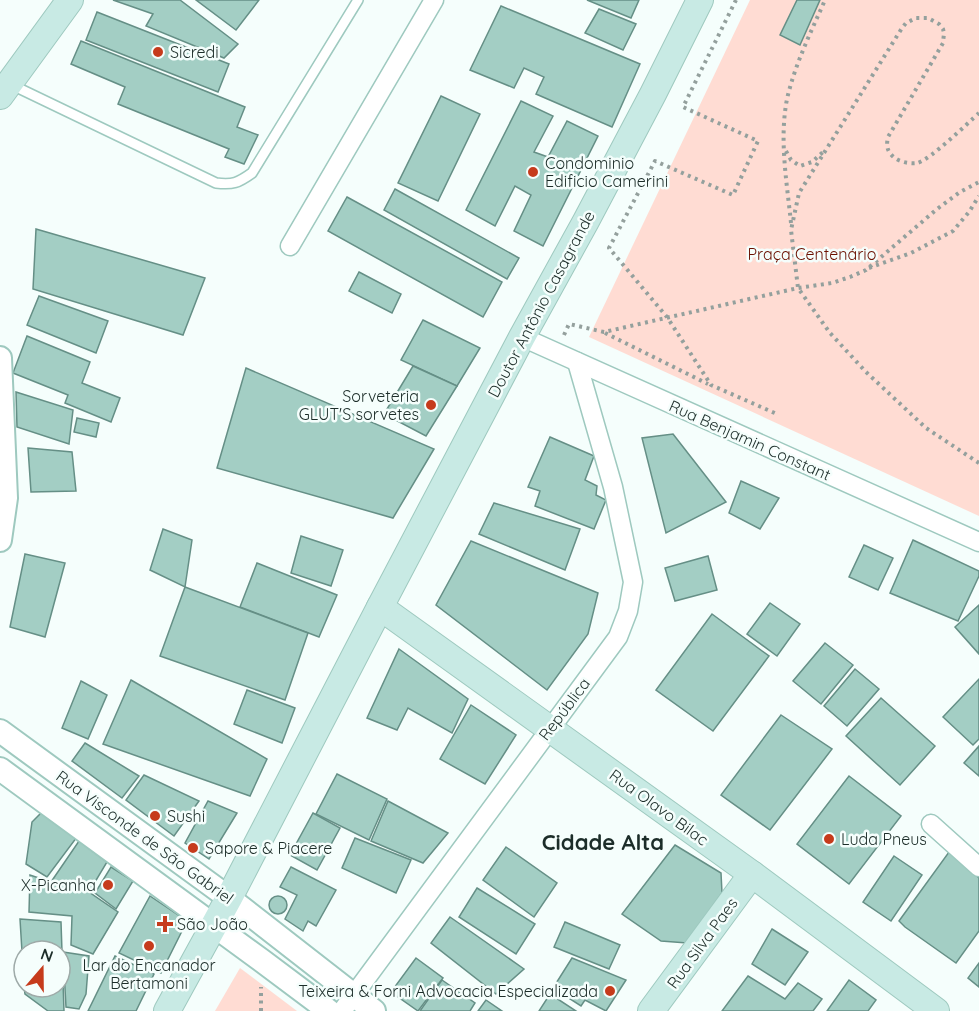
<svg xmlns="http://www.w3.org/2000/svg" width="979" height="1011" viewBox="0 0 979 1011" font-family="Quicksand,sans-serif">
  <rect width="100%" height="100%" fill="#f5fefc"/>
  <g fill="#ffdcd3">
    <path d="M750,0h229v516l-390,-179z"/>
    <path d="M240,968l57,43h-82z"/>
  </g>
  <g fill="#a3cec4" stroke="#658f86" stroke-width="1.5">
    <path d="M113,0h67l58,44 -14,14 -78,-32 7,-12z"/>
    <path d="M196,0h63l-23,30z"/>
    <path d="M587,0h52l-8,18z"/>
    <path d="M797,0h23l-20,45 -20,-10z"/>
    <path d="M501,6l139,58 -28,63 -76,-33 8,-17 -20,-9 -10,20 -44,-18z"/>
    <path d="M599,9l37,15 -13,26 -38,-17z"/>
    <path d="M97,12l132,52 -11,28 -132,-52z"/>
    <path d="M81,41l164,66 -8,20 21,8 -14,29 -19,-7 4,-8 -111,-45 7,-17 -54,-23z"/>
    <path d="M441,96l39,18 -42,87 -40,-18z"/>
    <path d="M521,101l32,15 -19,36 14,5 19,-36 31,15 -55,110 -29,-15 17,-36 -16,-9 -20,40 -29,-16z"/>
    <path d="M395,189l124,69 -12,21 -123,-69z"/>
    <path d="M347,197l155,85 -19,35 -155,-86z"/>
    <path d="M36,229l169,49 -22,57 -150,-46z"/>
    <path d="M359,272l42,22 -9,19 -43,-22z"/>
    <path d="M39,296l69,25 -12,32 -69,-28z"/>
    <path d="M423,320l57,28 -23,38 -56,-26z"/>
    <path d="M27,336l63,26 -8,21 38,15 -9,24 -46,-19 3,-8 -55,-22z"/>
    <path d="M413,366l44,20 -31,50 -42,-22z"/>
    <path d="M246,368l188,81 -41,69 -176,-50z"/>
    <path d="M16,392l57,18 -4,34 -52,-17z"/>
    <path d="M77,418l22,5 -3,14 -22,-5z"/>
    <path d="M673,434l53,68 -60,31 -24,-95z"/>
    <path d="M550,437l44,19 -9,24 12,6 -1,9 10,5 -12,29 -59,-23 5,-15 -12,-4z"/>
    <path d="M28,448l44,4 4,39 -45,1z"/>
    <path d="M741,481l38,17 -19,31 -31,-16z"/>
    <path d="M494,503l86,26 -15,41 -86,-36z"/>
    <path d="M163,529l29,11 -7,47 -35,-17z"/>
    <path d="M301,536l42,14 -12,36 -40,-13z"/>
    <path d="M913,540l66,31v5l-21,45 -68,-28z"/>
    <path d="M471,541l127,52 -10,41 -41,56 -111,-85z"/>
    <path d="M864,545l29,13 -15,32 -29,-13z"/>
    <path d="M25,554l40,9 -20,74 -35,-10z"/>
    <path d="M708,556l9,34 -42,11 -10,-33z"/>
    <path d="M257,563l80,32 -18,42 -79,-30z"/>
    <path d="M185,587l123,46 -23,67 -125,-44z"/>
    <path d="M770,603l30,21 -23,32 -30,-22z"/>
    <path d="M979,605v49l-24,-27z"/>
    <path d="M712,614l57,42 -56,75 -57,-41z"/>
    <path d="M825,643l28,22 -32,39 -28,-23z"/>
    <path d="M399,649l69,50 -16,34 -44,-25 -11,22 -30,-12z"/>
    <path d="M855,669l24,20 -32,37 -23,-20z"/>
    <path d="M979,679v60l-6,6 -30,-28z"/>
    <path d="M131,680l136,79 -17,37 -147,-52z"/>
    <path d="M81,681l26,14 -19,44 -26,-11z"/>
    <path d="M247,690l48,18 -13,35 -48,-19z"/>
    <path d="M881,698l54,48 -35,39 -54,-49z"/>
    <path d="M471,705l45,30 -31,49 -45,-25z"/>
    <path d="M781,715l51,34 -62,81 -49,-35z"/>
    <path d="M85,743l54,33 -17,22 -50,-37z"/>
    <path d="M979,746v30l-15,-13z"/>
    <path d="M337,774l50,25 -18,41 -53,-26z"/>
    <path d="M144,775l55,26 -25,35 -48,-36z"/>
    <path d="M849,776l52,40 -52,68 -52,-40z"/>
    <path d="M208,801l29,12 -28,46 -24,-16z"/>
    <path d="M388,801l60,32 -25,30 -52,-22z"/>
    <path d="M42,812l35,25 -30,40 -21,-13 6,-42z"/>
    <path d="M313,813l27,15 -23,42 -27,-15z"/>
    <path d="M355,838l56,22 -15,33 -54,-25z"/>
    <path d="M79,841l28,21 -18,30 29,20 -25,42 -22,-9 1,-29 -43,-4 1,-37 21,7z"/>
    <path d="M675,845l46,28 1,20 -35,50 -26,-2 -39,-27z"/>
    <path d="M506,847l51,36 -23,34 -51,-37z"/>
    <path d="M949,852l30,26v53l-23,32 -51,-36 -6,-6z"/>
    <path d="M894,856l28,19 -31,46 -28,-19z"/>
    <path d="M111,867l22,14 -17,28 -21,-16z"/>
    <path d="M291,867l45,23 -20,36 -8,-5 -5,10 -18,-12 12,-24 -17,-8z"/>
    <path d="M477,888l58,36 -19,30 -57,-37z"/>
    <path d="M150,896l37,25 -26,52 -42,-20z"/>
    <circle cx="278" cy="905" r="9"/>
    <path d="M450,917l74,52 -28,25 -65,-51z"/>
    <path d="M20,919l41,3 3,89h-16l-23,-17 -1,-7h36v-36h-36v34z"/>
    <path d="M565,922l55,23 -11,24 -55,-22z"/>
    <path d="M772,929l36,23 -23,33 -33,-21z"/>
    <path d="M63,952l26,4 -3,38 -7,15 -13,-2z"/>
    <path d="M115,956l39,18 -18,37h-48z"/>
    <path d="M416,958l27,20 -25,33 -27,-19z"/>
    <path d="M572,958l54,22 -20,31 -21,-11 -4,6 -28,-18z"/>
    <path d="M979,963v24l-11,-9z"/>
    <path d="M748,976l37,23 13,-16 24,16 -9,12h-91z"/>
    <path d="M442,980l33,23 -5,8h-50z"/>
    <path d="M849,980l27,20 -8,11h-41z"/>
    <path d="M550,994l26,17h-37z"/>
    <path d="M486,1000l16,11h-24z"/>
  </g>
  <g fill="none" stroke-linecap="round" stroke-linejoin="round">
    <defs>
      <path id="service" d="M12,85l204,98c17,2 22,0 36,-10l106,-173"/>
      <g id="minor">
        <path d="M290,246l144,-246"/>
        <path d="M522,337l457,205"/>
        <path d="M931,824l48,43"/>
        <path d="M342,1011l276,-374 10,-26 5,-29 -20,-95 -36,-125"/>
      </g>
      <g id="tertiary">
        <path d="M0,358l6,140 -6,42"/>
        <path d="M0,731l229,167 145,113"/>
        <path d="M0,769l261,191 68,51"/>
      </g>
      <g id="secondary">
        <path d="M0,96l70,-96"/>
        <path d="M380,607l372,267 184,137"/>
        <path d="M167,1011l62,-113 151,-291 142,-270 64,-116 67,-127 47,-94"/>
        <path d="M651,1011l101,-137"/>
      </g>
    </defs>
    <use href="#service" stroke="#9ec9bf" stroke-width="12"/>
    <use href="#minor" stroke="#9ec9bf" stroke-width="21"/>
    <use href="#tertiary" stroke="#9ec9bf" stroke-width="26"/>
    <use href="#secondary" stroke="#9ec9bf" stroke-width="28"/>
    <g stroke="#94a09d" stroke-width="4" stroke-dasharray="3 4.5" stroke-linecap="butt">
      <path d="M736,0l-53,107 75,34 -25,54 -78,-34 -46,87 58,69 44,68 66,29"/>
      <path d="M979,113c-11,10 -49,47 -62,50 -7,1 -17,-1 -22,-5 -8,-6 -9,-12 -7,-21l55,-94 1,-10 -1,-4 -4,-5 -11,-6h-12l-10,5 -4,5 -103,165 -8,37 7,58 32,45 36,39 60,56 53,35"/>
      <path d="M786,151l5,9 9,6 12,-4 12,-11"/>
      <path d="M791,223c-4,-40 -12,-83 -4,-124 8,-35 24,-67 38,-99"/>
      <path d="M869,268l42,-15 42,-22 16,-19 10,-16"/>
      <path d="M605,333l103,51"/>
      <path d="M564,335l5,-11 35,8 194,-44 34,-5 18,-6 16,-7 71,-61 23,-17 19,-10"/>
      <path d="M261,1011v-24"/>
    </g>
    <use href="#service" stroke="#fff" stroke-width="9"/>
    <use href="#minor" stroke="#fff" stroke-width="18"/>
    <use href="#tertiary" stroke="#fff" stroke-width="22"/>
    <use href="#secondary" stroke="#c8eae4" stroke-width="26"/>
  </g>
  <g fill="#c63b1c" stroke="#f5fefc" stroke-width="2">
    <circle cx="158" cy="52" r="6"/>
    <circle cx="533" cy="172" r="6"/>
    <circle cx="431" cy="405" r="6"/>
    <circle cx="155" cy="816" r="6"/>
    <circle cx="829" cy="839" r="6"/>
    <circle cx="193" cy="848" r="6"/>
    <circle cx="108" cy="885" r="6"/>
    <path d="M162 915h6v6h6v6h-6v6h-6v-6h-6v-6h6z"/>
    <circle cx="149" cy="946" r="6"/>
    <circle cx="610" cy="991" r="6"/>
  </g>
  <g text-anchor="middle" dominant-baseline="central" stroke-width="5" stroke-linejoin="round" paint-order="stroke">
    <g font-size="16" fill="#1c2d29" stroke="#f5fefc" text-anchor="start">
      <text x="170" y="52">Sicredi</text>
      <text x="545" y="163">Condominio<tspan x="545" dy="18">Edificio Camerini</tspan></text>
      <text x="419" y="396" text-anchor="end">Sorveteria<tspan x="419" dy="18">GLUT'S sorvetes</tspan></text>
      <text x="167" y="816">Sushi</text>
      <text x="841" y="839">Luda Pneus</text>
      <text x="205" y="848">Sapore &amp; Piacere</text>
      <text x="96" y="885" text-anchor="end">X-Picanha</text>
      <text x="177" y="924">São João</text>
      <text x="149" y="965" text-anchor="middle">Lar do Encanador<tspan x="149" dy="18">Bertamoni</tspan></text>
      <text x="598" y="991" text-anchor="end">Teixeira &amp; Forni Advocacia Especializada</text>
    </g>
    <g font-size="16" fill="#6b1000" stroke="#f5fefc">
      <text x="812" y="254">Praça Centenário</text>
    </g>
    <g font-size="16" fill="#1c2d29" stroke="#f5fefc">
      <text transform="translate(541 304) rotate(-62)">Doutor Antônio Casagrande</text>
      <text transform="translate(750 440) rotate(24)">Rua Benjamin Constant</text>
      <text transform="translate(564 709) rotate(-53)">República</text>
      <text transform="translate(659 807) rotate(36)">Rua Olavo Bilac</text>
      <text transform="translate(145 837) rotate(36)">Rua Visconde de São Gabriel</text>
      <text transform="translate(702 943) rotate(-54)">Rua Silva Paes</text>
    </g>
    <g font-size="22" font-weight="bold" fill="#1c2d29" stroke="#f5fefc">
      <text x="603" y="842">Cidade Alta</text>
    </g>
  </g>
  <g transform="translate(42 969) rotate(20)"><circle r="28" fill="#f5fefc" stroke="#9eaaa8" stroke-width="1.5"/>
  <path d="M0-4.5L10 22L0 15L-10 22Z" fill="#c63b1c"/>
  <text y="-9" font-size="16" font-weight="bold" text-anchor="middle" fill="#1c2d29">N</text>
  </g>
</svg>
